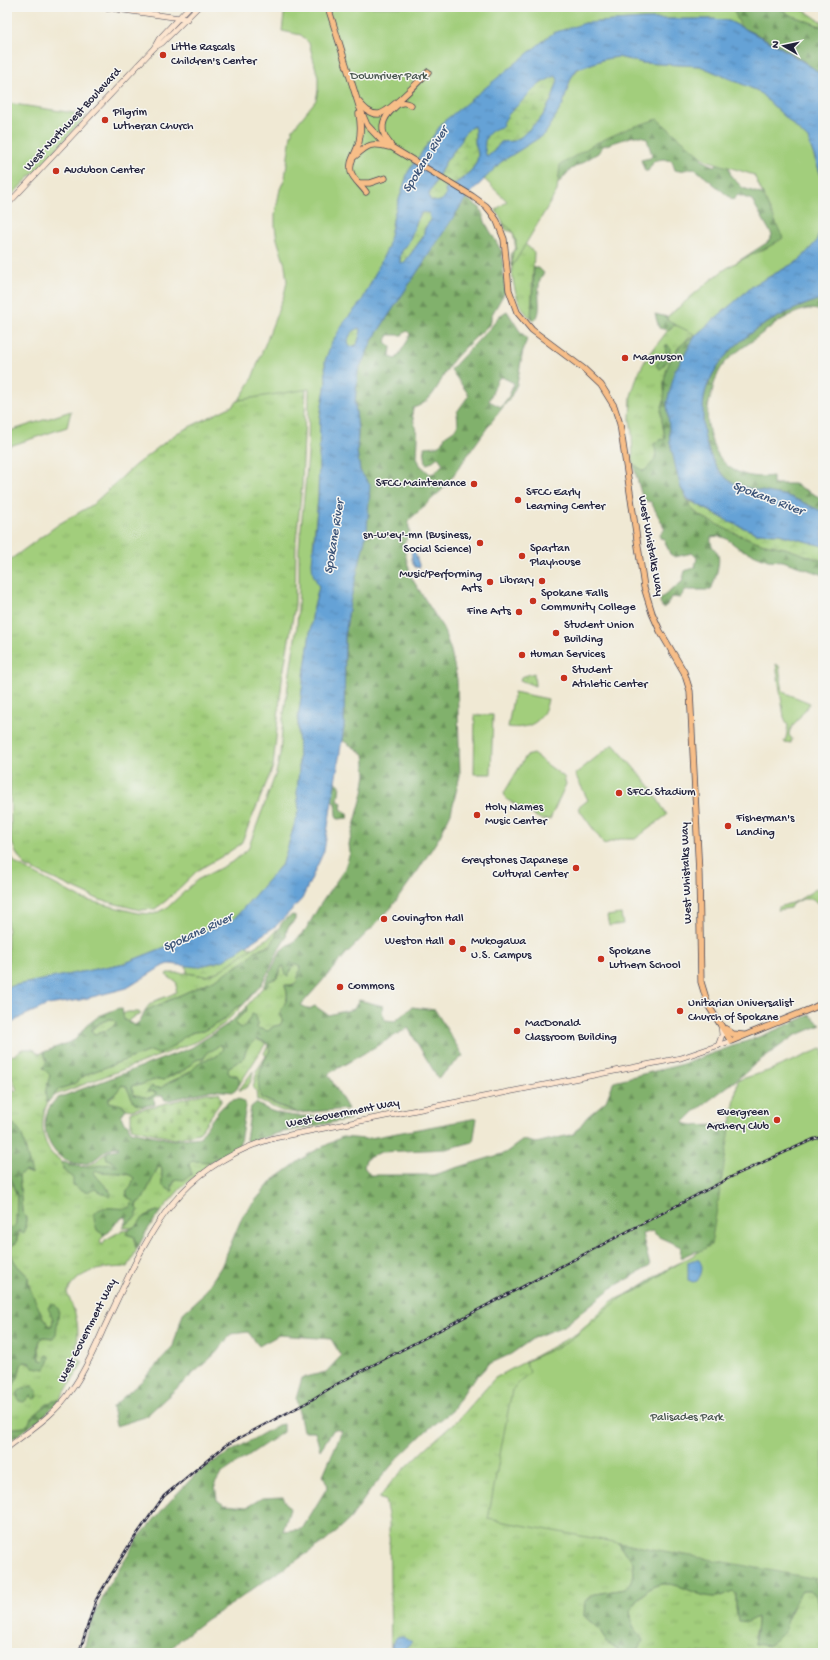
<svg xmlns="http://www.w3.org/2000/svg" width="830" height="1660" viewBox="0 0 830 1660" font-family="'Gochi Hand',sans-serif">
  <defs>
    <pattern id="grass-tufts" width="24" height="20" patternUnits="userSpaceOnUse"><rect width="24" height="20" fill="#a2ce7c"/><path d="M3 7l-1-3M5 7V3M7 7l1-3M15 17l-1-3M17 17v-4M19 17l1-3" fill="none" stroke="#8bb16c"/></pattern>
    <pattern id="forest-firs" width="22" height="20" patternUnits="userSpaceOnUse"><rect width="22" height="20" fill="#81b16c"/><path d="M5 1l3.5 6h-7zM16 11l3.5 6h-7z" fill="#69905a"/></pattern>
    <pattern id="wetland-marsh" width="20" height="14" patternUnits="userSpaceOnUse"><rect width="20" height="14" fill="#a2ce7c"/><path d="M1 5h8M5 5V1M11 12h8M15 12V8" fill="none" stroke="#8bb16c"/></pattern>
    <pattern id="cemetery-stones" width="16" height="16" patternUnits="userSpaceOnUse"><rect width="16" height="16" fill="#a2ce7c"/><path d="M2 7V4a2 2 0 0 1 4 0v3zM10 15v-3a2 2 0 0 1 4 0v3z" fill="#8bb16c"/></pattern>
    <pattern id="garden-dots" width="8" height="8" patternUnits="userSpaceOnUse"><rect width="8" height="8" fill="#a2ce7c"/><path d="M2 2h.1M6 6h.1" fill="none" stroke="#8bb16c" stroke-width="1.8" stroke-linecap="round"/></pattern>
    <pattern id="water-ripples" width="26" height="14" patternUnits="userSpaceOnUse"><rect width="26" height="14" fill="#65a2d6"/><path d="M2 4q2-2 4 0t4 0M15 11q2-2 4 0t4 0" fill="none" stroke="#5384af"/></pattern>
  </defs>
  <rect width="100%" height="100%" fill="#f6f6f2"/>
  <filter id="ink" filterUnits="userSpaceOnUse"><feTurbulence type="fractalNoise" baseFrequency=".025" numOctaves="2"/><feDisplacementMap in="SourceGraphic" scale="8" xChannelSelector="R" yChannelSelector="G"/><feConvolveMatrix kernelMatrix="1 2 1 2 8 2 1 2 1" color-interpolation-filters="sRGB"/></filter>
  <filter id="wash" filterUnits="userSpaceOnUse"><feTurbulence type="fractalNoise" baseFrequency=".012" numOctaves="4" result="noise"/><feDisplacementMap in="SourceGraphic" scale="16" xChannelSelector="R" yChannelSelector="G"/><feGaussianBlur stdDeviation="0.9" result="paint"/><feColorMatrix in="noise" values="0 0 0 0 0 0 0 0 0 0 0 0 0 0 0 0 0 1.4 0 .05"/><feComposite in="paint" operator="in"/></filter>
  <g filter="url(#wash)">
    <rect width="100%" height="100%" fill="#f0e9d4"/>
    <g fill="url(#grass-tufts)" stroke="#62785c">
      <path d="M778,7c24,0 26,3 45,16v4l-33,-12z"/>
      <path d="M554,156l-29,88 9,8 -3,67c-18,-18 -19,-42 -20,-66l5,-4 -3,-17 -7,-2 -6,-13z"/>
      <path d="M674,325h33l-11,10 -9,4 -4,6 -5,3 -14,35 1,18 -4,11 4,27 -8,14 -4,11 -9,7 -11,-7 -1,-31 -2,-14 1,-23 7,-22 8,-15 22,-29z"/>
      <path d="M306,388l-4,97 -6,56 -1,64 -13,75 -9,87 -32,77 -20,13 -23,13 -31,30 -12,9 -15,1 -40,-10 -75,-34 -9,-13 -5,-13 -1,-61 -3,-13v-204l52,-38 33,-19 42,-39 43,-33 55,-27 7,-6z"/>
      <path d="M816,889l7,6v9l-7,-2 -3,-3h-10l-11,5 -2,4 -12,2 1,-3 18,-6z"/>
      <path d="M277,929l-2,11 -5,6 -6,1 -9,4 -11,11 -28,17 -71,32c6,-13 21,-12 31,-19l1,-9 -11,-8 1,-2h20l19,3 13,-5 24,-17 27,-17z"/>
      <path d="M294,964h4c3,4 2,16 -3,19 -2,2 -6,2 -10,2 1,5 3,9 2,13 -3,11 -10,10 -4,22l-3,5 -6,1 -6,5 -11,-3v-9l-5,-5 -7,12 -4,2 -5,-3 -1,-3 12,-12 -1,-3 17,-20h3l3,-6 8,-3 5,-12 2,-1 1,10 6,-4z"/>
      <path d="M243,1005l-19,19 -26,17 -145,55 6,-7 13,-4 15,-11 63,-23 23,-4 12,-11 9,-4 9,-1 22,-12 10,-11z"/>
      <path d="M128,1012h11l2,2 -11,5 -2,3 -4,-2 -2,-6z"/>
      <path d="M109,1019h4l3,3c-4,9 -13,10 -22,12l-3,-4 9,-7z"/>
      <path d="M255,1039l11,4 -27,42v-7l-9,-3 -2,-3 1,-5 14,-8 4,-11z"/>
      <path d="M220,1044l3,4c-7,13 -11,8 -23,14 -3,2 -5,6 -9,9 -9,7 -21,9 -30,17l-10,-1 -1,6 2,-2 5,2 -8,5 -15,-3 -2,-7 1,-3h7l17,-6 7,1 13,-8 4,1 15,-13 8,-2 3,-7 6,-1z"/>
      <path d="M268,1046l2,4 -9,18v30l20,9 17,6 -16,-2 -25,-11 -1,-10 -3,-2 4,-18 9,-14 -2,-3z"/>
      <path d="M22,1049h11l6,5 5,-2 6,23 -4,26 2,1c-8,16 -7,38 4,52 3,3 8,5 10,8 1,3 0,6 2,9l36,20 10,-1 -6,-4 -10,-13 2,-2c11,3 31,-1 38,7l-3,9 -4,4 -1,5 7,5 -2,6 -4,2 -23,-1 -7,22 7,5 -4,6 1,3h2l2,-4 16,-9 7,-1 -2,4 9,3v9l2,3 -9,18c-25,1 -49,1 -61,26 12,28 13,35 8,65l8,4 -23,38h-6l-23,18 -2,5 -4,4 -18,2v-33l11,-19 3,-12 3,-3 21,7 2,-14 -3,6 -4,-1 -1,-13 1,-7 3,-3 10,1v-19l-1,7h-3c-10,-11 -21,-35 -21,-50 -9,-8 -19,-17 -17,-30l5,-3 3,-12 4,3 2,-4 1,-12 -4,-7 -3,-37 5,-3 8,3 -23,-47 1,19 -3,4v-79l7,20 3,-1 -10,-24v-10l8,-1z"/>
      <path d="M253,1071c-1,10 -4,18 -14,19z"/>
      <path d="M122,1085l4,1 9,18 11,2 -14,4 -6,-1 -2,-3 -15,-4v-3l6,-5z"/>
      <path d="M108,1151l-2,4 1,4 6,3 -2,2 -27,4 -4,-1 14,-4z"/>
      <path d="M192,1161l19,1 -30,26 -21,24 -3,-1c-8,4 -16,5 -19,14l-7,3h-8c3,-6 11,-9 16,-18l-3,-3 1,-4 6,-4 15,-32 4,1v17l9,6c2,-12 12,-21 21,-30z"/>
      <path d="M7,1168l10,29 -1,27 -5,5 -4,-3z"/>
      <path d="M631,1292l-6,32 -4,224 12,14 1,13 -4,9 -5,5 -30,5 -10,7 -1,15 16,14 7,13 16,10 19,-13 -9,-13 -3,-16c19,-26 28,-34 59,-21 9,4 17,7 27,7 5,0 12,-4 17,-6l3,2v16l21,8v8l-3,12 31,-5c3,-16 7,-28 17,-41h8l8,7 2,21 3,8v14l-2,8 2,4h-417l-2,-4 5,-4 -17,-1 -1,9 -2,-133 -4,-20 -5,-1v-2l13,-17 33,-32 33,-29 36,-41 81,-44 36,-33z"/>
      <path d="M823,1563v29l-8,-10 -2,-11z"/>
    </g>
    <g fill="url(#forest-firs)" stroke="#526a54" fill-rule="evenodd">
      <path d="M688,7h90l12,8 33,12v50c-38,-35 -88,-52 -135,-70z"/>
      <path d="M594,94l229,87v41l-140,104 -9,-1 -6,5 -9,-2 -4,-14 12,3 56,-46 45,-29 4,-7 -20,-35 -14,-5 -5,5 -39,-32 -15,3 -4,-1 -3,-9 -9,-2 -9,2 -6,10h-3l-4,-11 9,-2 2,-3 -5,-16 -6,-3h-7l-31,10 -5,7 -28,17 -22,25 -6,-19zM697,144l93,33 -17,21 -30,-10 -12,-12 -4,-14h-5l-8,4 -12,-6z"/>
      <path d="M466,198l14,10 6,16 16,28 3,40 -14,24v5l-2,4c-11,10 -23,21 -33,32 -16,17 -18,44 -43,51l-1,6 6,24 -1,19 3,8 10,9 4,-1 9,-9 -5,-7 -8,6 -4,1 -2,-17 13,-1 6,-4 2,-6 9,-6 4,-5 -1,-13 12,-17 -18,-25 2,-3 39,-41 7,-10 8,-5 12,19 8,9 -4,11 -6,34 -7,14 -18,23 -47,66 -37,34 2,13 -7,11 8,32 32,51 8,23 6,28 3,96 -5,21 -4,17 -11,23 -21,33 -28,39 -45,46 -45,51 8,4 6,-3 13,9 26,-6 5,-9 24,6 -1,6 3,8 10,1 17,-14 23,3 28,46 -25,22 -30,-50 -80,46 20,35 -50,4 -37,-15c-6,-19 0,-31 9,-48l-4,-8 -10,-3 -9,9 -4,11 -14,8 -1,5 2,3h7c4,6 2,14 -4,17l-21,-2 -42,10h-5l-2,-4h-6l-3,3 1,5 -9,2 -11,-2 -9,-18 -4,-1 -7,9 -6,4v4c6,2 14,1 17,7l-5,7 3,7 4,1 1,4 2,3 42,9 27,-3c9,-12 25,-43 42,-37l4,6 -6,36 -2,6 -27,14 -19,-1 -3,3 3,10 -8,6 -8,-1 -4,6 1,6h-2l-9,-6v-17l-4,-1 -15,32 -6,4 -1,4 3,3 -4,8 -11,7 3,-7 -2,-1 -5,1 -11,14 -5,3 -7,-5c-1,-4 -3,-9 -3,-13 2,-16 28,-5 37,-10l2,-6 -7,-5 1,-5 4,-4 3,-9c-7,-8 -27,-4 -38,-7l-2,2c5,7 15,16 17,21l-1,3 -15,-8c-9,5 -14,1 -22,-4v-8l-9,-6 -2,-8 2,-1c16,8 30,4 47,2l2,-2 -6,-3 -1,-4 2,-4 10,-2 1,-2c-18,-1 -21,19 -41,17 -31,-3 -45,-48 -20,-66l133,-50 40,-26 15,-15 1,2 -12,13 1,3 5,3 4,-2 7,-12 3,1 2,4v9l11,3 6,-5 6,-1 3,-5c-6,-12 1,-11 4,-22 1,-5 -1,-8 -2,-13h9l3,-3 3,-15 -2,-3h-4l-6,12 -3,-1 -1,-9h-2l-5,12 -8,3 -3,6h-3l18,-37 14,-9 11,-12 14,-24 24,-35 6,-17 -1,-9 14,-51 3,-19 -2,-20 -22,-14 2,-13 1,-91 5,-34 6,-26 4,-105 -3,-20 1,-20 -3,-28 3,-32 15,-32zM407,331l3,3 -2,6 -12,19 -6,-2 1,-10 -6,-5 4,-7h13zM502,377l12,6 -5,13 -8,11 -12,-6 9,-22zM220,1044l3,4c-7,13 -11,8 -23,14 -3,2 -5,6 -9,9 -8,7 -21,9 -30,17l-10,-1 -5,6 6,-2 5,2 -7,5 -16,-3 -2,-7 1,-3h7l17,-6 7,1 13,-7h3l16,-13 8,-2 3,-6 6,-2z"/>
      <path d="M534,268h5l5,5c-12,14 2,38 -10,48l-3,-2z"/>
      <path d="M823,298v13c-5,-1 -10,-2 -15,-2 -15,2 -37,17 -48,26 -11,9 -27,18 -36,29 -6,7 -10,19 -12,28 -3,10 -6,22 -4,33 5,37 27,56 65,51v8h21l29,15v13c-11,-5 -22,-11 -33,-15 -17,-5 -51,-7 -64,-19 -15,-14 -23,-37 -23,-57 0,-14 0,-27 6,-39 19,-44 71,-69 114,-84z"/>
      <path d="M696,335l-21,36 -5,71 11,46 11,21 7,6 33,17 29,11 24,5 38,13v14l-40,-14 -15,-1 -28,-11 -13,-10 -8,-3 -8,1c-1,11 4,10 7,18 3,8 -4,27 -7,35h-26l-5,8 -9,-1 -4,8 -4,3 -3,-5 1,-5 21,-16 3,-11 10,-4 2,-9 -5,-5 -17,4 -5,-3 -6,-15 -4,-1v-3l5,-6 -14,-27 -8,-2 -10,-36 11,7c11,-9 14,-14 10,-27l7,-5 3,1 1,-1c-1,-9 -4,-19 -4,-28 0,-4 3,-8 3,-12 1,-5 0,-10 0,-15 1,-21 14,-41 32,-49z"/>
      <path d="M667,344l3,4v8l-8,12 -3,1 -2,-2v-4c7,-5 10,-8 8,-17z"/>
      <path d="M335,781l5,4 -2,16 4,2 -1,5 3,4 3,1 1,5 -10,1 -2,-4 -1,-11 -3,-3z"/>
      <path d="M293,915l2,1v4l-8,9 -1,9 -7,11 -8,18 -10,18 -18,20 -8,3 -10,11 -22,12 -9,1 -9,4 -12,11 -15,7 -8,-3 -63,23 -15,11 -13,4 -11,13c-6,-8 0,-18 2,-27l-7,-7 4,-7 -3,-9 31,-12 11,-14 13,-10 20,-8 3,1 2,11 11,5 5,-4 5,-10 71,-32 28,-17 11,-11 9,-4 6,-1c9,-11 7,-26 23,-31zM109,1019h4l3,3c-4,8 -13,10 -22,12l-3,-4 9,-7z"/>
      <path d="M810,1015l11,10 -27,11 -38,27 -12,11 -49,37 -12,12c17,5 37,1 55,1l-27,126 -18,2 -13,6 1,-11 -22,-10 -7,-6 -10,3 8,32 -40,23 -46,37 -29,11 -24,17 -22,10 -21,22 -16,25 -26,20 -29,28 -25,29 -22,31 -24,22 -69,45 -25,18 -25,15 -25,19 -15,15h-83l5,-27 20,-42 30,-47 32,-37 25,-26 15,-11 67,-38 5,-1v8l-62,42 -6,10 2,16 7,5 23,2 15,-9 21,-1 7,12 -7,22 19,-2 26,-43 -5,-11 19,-44 -8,-2 -14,21 -5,-19h-12l-7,-32 6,-21 24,-6 15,-16 -10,-17 -52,-4 -20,11 -11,-14 -17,2 -15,19 -71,64 -29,9 -4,-19 31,-27 30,-34 10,-33 19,-17 19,-29 22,-52 29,-34 37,-27 33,-17 23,2 112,-21 -4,24 -27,7 -65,3 -15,7 -2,8 6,8h63l72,-22 18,-13 13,3 38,-9 13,-17 19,-16 8,-20 66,-16 84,-30z"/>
      <path d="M256,1103c3,2 7,4 11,6 24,11 55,7 81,4l2,6 -72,14 -29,9 -3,-2 5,-33z"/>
      <path d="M14,1124l8,11 10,39 -7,-3 -6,4 3,36 4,7 -1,13 -2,3 -2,-3h-2l-3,12 -5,3c-2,13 8,22 17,30v8l15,34 4,3 2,5h3l1,-7 -5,-11 3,-5 3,1 5,6 -3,24 -3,4 -10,-1c-7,6 -4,15 -3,23l4,1 3,-6 3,1 -1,6 -4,7 -12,-2 -3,-4 -6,-1 -3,3 -3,12 -11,19v-170l4,3 5,-5 1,-27 -10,-29v-18l3,-4 -1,-19z"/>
      <path d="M157,1211l3,1 -14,20 -9,17 -1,-1 -1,-11 -9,-3 2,-4 10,-5c4,-9 10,-10 19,-14z"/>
      <path d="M696,1257l117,314 2,11 8,10v35l-3,-8 -2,-21 -8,-7h-8l-12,19 -5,22 -17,14 -12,-2c-2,-9 2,-17 1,-27l-10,5 -9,-1 -2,-12v-15l-3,-3c-5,2 -12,6 -17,6 -10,0 -18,-3 -27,-7 -31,-13 -41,-5 -59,21l3,16 10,13 -4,10 -16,3 -16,-10 -7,-13 -16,-14 1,-14 10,-8 30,-5 5,-5 4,-9 -1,-13 -12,-14 -9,-19 13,-205 6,-32c22,-13 39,-28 65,-35z"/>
      <path d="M33,1386l4,5v6l-3,2 -4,-3 -6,6 -5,-1 -3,-7 7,-6z"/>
      <path d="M54,1400h6c-15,17 -35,30 -53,43v-14l18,-2 4,-4 2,-5 15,-13z"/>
    </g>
    <g fill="url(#wetland-marsh)" stroke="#62785c">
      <path d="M555,75l3,5 -6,19 -10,18 -21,20 -7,4 -13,1 -7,9 -7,6c-6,-15 -2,-27 15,-31 4,-13 12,-16 21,-26 12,-12 16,-17 32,-25z"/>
      <path d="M474,126c2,6 1,10 1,16 0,4 3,8 3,12 0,16 -20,28 -33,35l1,6c-4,7 -8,8 -16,5l-1,-5 17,-34 10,-13 6,-12 8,-8z"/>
      <path d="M423,212l6,1 2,7 -6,8 -2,9 -19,26h-4c0,-3 0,-7 1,-9 1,-4 5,-7 7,-11 5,-9 8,-24 15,-31z"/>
      <path d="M359,328l2,3 -4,14 -7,2c-5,-7 1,-16 9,-19z"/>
      <path d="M688,500l42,22 26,11 23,1 44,12v15l-38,-13 -24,-5 -29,-11 -33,-17 -7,-6z"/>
      <path d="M246,945l6,3 -33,23 -13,5 -19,-3 -1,-8c25,3 40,-6 60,-20z"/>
    </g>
    <path fill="url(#cemetery-stones)" stroke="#62785c" d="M207,1093h12l3,7 -23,33 -24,6 -44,-11v-16z"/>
    <g fill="#a2ce7c" stroke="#62785c">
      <path d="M285,7h447l9,20 -12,-6 -16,-2h-69l-59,4 -142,99 -35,50 -14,43 -6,32 -26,54 -17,20 -20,40 1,22 -6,34 -2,82 -5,48 4,35 2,5 -6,24 -15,108 1,50 -2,24 2,16 -16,54 -50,57 -108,43 -117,24 -1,-139 8,15 67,36 56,14 16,1 14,-7 29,-27 37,-19 14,-12 28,-76 4,-19 3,-35 14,-93 2,-38v-39l9,-93 1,-67 -70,11 12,-19 33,-86 3,-13 -2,-17 -8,-26 -2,-12v-13l5,-25 5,-11 6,-43 2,-6 23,-29 2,-10v-13l-9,-34 -8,-8 -19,-4z"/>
      <path d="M618,57l25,6 57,3 58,25 50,48 15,42v41l-7,20 -16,18 -46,25 -58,50 -28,-14 -1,-4c19,-15 37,-33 57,-47 19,-13 41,-19 59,-32l-29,-63 -48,-15 -49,-41 -30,10 -31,14 -36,22 -3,26 -45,76 1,-16 3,-2v-8l-4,-11 -8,-6 -8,-14 11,-9 -23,-22 17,-17 44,-28 18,-30 8,-26 7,-9 27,-10z"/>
      <path d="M7,103l80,12 -36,40 -43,44z"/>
      <path d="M71,411l-4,16 -60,20v-15z"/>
      <path d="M776,664l3,2 4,26 27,11 -20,27 -1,5 3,4 -1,4 -7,-1 2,-4 2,-12 -4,-9z"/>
      <path d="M514,692l34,7c-4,23 -19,31 -40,28z"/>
      <path d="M475,715h18l-2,59h-17z"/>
      <path d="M613,744l36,41 18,30 -32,24h-15l-16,5 -26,-36 10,-8 -13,-26z"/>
      <path d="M533,754l31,23 2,7 -16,35 -8,1 -36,-21 -2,-6 22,-37z"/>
      <path d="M621,914l2,10 -14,2 -2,-10z"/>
      <path d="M823,1048v532l-335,-61 24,-129 18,-18 -5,-10 43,-20 54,-45 19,-8 30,-21 40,-23 27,-165 30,-9z"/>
    </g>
    <path fill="url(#garden-dots)" stroke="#62785c" d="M534,673l1,13 -15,-6 1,-3z"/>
    <g fill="url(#water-ripples)" stroke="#446288" fill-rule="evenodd">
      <path d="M644,19h69l16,2 49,25 35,22 10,9v104l-15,-42 -50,-48 -58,-25 -57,-3 -25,-6 -13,2 -28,10 -6,9 -8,26 -18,30 -44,28 -35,36 -93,141 -15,32 -3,32 3,28 -1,20 3,20 10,14 -3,46 -17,71 -5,34 -1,91 -20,124 -22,48 -26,27 -52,34 -27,7 -28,-3 -8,3 -34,21 -47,12 -32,5 -27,12 -14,10v-40l118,-24 108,-43 50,-57 16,-54 -2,-16 2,-24 -1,-50 15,-108 6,-24 -6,-13 -1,-11 6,-64 2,-82 6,-34 -1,-22 6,-17 14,-23 17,-20 26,-54 6,-32 14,-43 35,-50 110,-89 32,-10zM556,76l2,4 -6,19 -10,18 -21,20 -7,4 -13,1 -7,9 -7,6c-6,-15 -1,-27 15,-30 4,-14 12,-17 21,-27 12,-13 16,-17 33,-24zM474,126c2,6 1,10 1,16 0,4 3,8 3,12 0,16 -20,29 -33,35l1,6c-4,7 -8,8 -16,5l-1,-6 17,-33 16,-21v-4l8,-8zM422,212l7,1 2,7 -6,8 -2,9 -19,26h-4c0,-3 0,-7 1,-10 1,-3 5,-6 7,-10 5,-9 8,-24 14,-31zM359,328l2,3 -4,14 -7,2c-5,-7 1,-16 9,-19z"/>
      <path d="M823,222v76c-43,15 -95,40 -114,84 -6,12 -6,25 -6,39 0,20 8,43 23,57 13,12 47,14 64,19 11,4 22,10 33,15v34l-44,-12 -23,-1 -26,-11 -42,-23 -7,-11 -5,-19 -6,-27 -3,-40 8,-31 21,-36 58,-50 46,-25 16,-18z"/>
      <path d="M413,549h1l6,19 -5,-1c-3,-5 -5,-13 -2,-18z"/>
      <path d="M693,1260h6c5,7 3,14 -2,21l-4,1 -5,-2v-18z"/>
      <path d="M402,1636l10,6 -8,7 2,4h-14v-9l5,-7z"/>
    </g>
  </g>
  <g filter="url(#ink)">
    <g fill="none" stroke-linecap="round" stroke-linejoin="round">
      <defs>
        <g id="secondary">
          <path d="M102,7l85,12"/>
          <path d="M155,47l7,-4 36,-36"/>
          <path d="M7,205l147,-157 5,-9 30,-32"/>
          <path d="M718,1046l4,-11 -1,-9"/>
          <path d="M7,1448c23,-18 49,-34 65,-59 13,-18 22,-39 31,-59 42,-88 68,-162 171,-192l407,-80 50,-17 -2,-3"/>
        </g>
        <g id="primary">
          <path d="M328,7l31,99 8,19 16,17 89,54 14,10 5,6 6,9 7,18 5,51 8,22 15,18 52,39 17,16 13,21 6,18 24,163 8,26 8,18 24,41 6,19 9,183 2,108 7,23 21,33"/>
          <path d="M359,102c5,6 11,13 20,12 11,-2 40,-33 49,-42"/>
          <path d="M359,114c2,10 2,18 0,28 -2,10 -11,20 -8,30 2,7 11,14 15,20"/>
          <path d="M390,144c-11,-13 -9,-25 4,-36 2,-2 5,-5 8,-5 3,-1 6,1 9,2"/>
          <path d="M354,157c14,-12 16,-15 35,-10"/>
          <path d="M359,183h11l15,-5"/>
          <path d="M726,1029l7,5 10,1"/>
          <path d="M731,1041l82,-33 10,-5"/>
        </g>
      </defs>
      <use href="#secondary" stroke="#414052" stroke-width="6"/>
      <use href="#primary" stroke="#414052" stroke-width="7"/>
      <use href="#secondary" stroke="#fce5cf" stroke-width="5"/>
      <use href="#primary" stroke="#f7be88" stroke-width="5.5"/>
      <defs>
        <path id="rail" d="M79,1653l17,-53 32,-53 36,-51 62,-51 82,-43 27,-17 400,-210 79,-36 9,-2"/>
      </defs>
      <use href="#rail" stroke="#22223b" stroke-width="2.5"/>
      <use href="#rail" stroke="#f6f6f2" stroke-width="1" stroke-dasharray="3" stroke-linecap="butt"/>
    </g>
  </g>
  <g fill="#c8321e" stroke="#f6f6f2" stroke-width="1.5">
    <circle cx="163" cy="55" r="4"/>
    <circle cx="105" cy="120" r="4"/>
    <circle cx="56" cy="171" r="4"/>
    <circle cx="625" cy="358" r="4"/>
    <circle cx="474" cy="484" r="4"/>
    <circle cx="518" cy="500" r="4"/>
    <circle cx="480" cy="543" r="4"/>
    <circle cx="522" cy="556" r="4"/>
    <circle cx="542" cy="581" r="4"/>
    <circle cx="490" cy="582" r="4"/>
    <circle cx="533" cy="601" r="4"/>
    <circle cx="519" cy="612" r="4"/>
    <circle cx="556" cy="633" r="4"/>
    <circle cx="522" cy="655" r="4"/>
    <circle cx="564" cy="678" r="4"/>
    <circle cx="619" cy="793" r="4"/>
    <circle cx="477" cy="815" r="4"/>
    <circle cx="728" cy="826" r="4"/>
    <circle cx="576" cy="868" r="4"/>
    <circle cx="384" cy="919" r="4"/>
    <circle cx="452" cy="942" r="4"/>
    <circle cx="463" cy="949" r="4"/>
    <circle cx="601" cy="959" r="4"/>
    <circle cx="340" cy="987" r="4"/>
    <circle cx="680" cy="1011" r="4"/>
    <circle cx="517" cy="1031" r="4"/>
    <circle cx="777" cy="1120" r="4"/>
  </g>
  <g text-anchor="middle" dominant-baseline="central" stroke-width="3" stroke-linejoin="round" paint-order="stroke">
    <g font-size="12" fill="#22223b" stroke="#f6f6f2" text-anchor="start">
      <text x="171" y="48">Little Rascals<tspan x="171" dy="14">Children's Center</tspan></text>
      <text x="113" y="113">Pilgrim<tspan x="113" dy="14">Lutheran Church</tspan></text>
      <text x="64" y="171">Audubon Center</text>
      <text x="633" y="358">Magnuson</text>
      <text x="466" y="484" text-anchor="end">SFCC Maintenance</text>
      <text x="526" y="493">SFCC Early<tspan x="526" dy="14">Learning Center</tspan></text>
      <text x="472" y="536" text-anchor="end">sn-w'ey'-mn (Business,<tspan x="472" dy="14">Social Science)</tspan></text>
      <text x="530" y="549">Spartan<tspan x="530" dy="14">Playhouse</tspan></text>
      <text x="482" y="575" text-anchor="end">Music/Performing<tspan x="482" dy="14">Arts</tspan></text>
      <text x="534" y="581" text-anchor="end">Library</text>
      <text x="541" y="594">Spokane Falls<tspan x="541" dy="14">Community College</tspan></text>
      <text x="511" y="612" text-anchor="end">Fine Arts</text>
      <text x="564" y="626">Student Union<tspan x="564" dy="14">Building</tspan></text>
      <text x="530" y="655">Human Services</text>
      <text x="572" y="671">Student<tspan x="572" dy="14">Athletic Center</tspan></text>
      <text x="627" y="793">SFCC Stadium</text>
      <text x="485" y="808">Holy Names<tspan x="485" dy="14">Music Center</tspan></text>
      <text x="736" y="819">Fisherman's<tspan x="736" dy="14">Landing</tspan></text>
      <text x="568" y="861" text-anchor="end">Greystones Japanese<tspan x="568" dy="14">Cultural Center</tspan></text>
      <text x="392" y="919">Covington Hall</text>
      <text x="444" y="942" text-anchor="end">Weston Hall</text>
      <text x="471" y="942">Mukogawa<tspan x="471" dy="14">U.S. Campus</tspan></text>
      <text x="609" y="952">Spokane<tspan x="609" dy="14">Luthern School</tspan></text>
      <text x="348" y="987">Commons</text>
      <text x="688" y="1004">Unitarian Universalist<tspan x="688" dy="14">Church of Spokane</tspan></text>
      <text x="525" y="1024">MacDonald<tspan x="525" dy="14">Classroom Building</tspan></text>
      <text x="769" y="1113" text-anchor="end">Evergreen<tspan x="769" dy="14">Archery Club</tspan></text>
    </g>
    <g font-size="12" fill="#48564e" stroke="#f6f6f2">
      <text x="389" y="77">Downriver Park</text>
      <text x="687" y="1418">Palisades Park</text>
    </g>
    <g font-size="12" fill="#22223b" stroke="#f6f6f2">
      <text transform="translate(73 120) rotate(-47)">West Northwest Boulevard</text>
      <text transform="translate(650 546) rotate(80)">West Whistalks Way</text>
      <text transform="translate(687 873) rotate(-92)">West Whistalks Way</text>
      <text transform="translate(343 1114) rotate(-11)">West Government Way</text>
      <text transform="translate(88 1331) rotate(-63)">West Government Way</text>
    </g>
    <g font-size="13" font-style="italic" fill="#3d5579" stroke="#f6f6f2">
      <text transform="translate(426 160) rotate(-58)">Spokane River</text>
      <text transform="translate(768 499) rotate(21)">Spokane River</text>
      <text transform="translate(335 537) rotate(-81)">Spokane River</text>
      <text transform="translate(198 933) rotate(-25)">Spokane River</text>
    </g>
  </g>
  <rect width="830" height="1660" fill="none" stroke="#f6f6f2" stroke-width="24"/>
  <g transform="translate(784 46) rotate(279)" stroke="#f6f6f2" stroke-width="3" paint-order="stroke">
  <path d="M0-3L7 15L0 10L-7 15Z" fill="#22223b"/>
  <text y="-6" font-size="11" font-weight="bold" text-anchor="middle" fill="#22223b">N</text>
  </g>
</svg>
